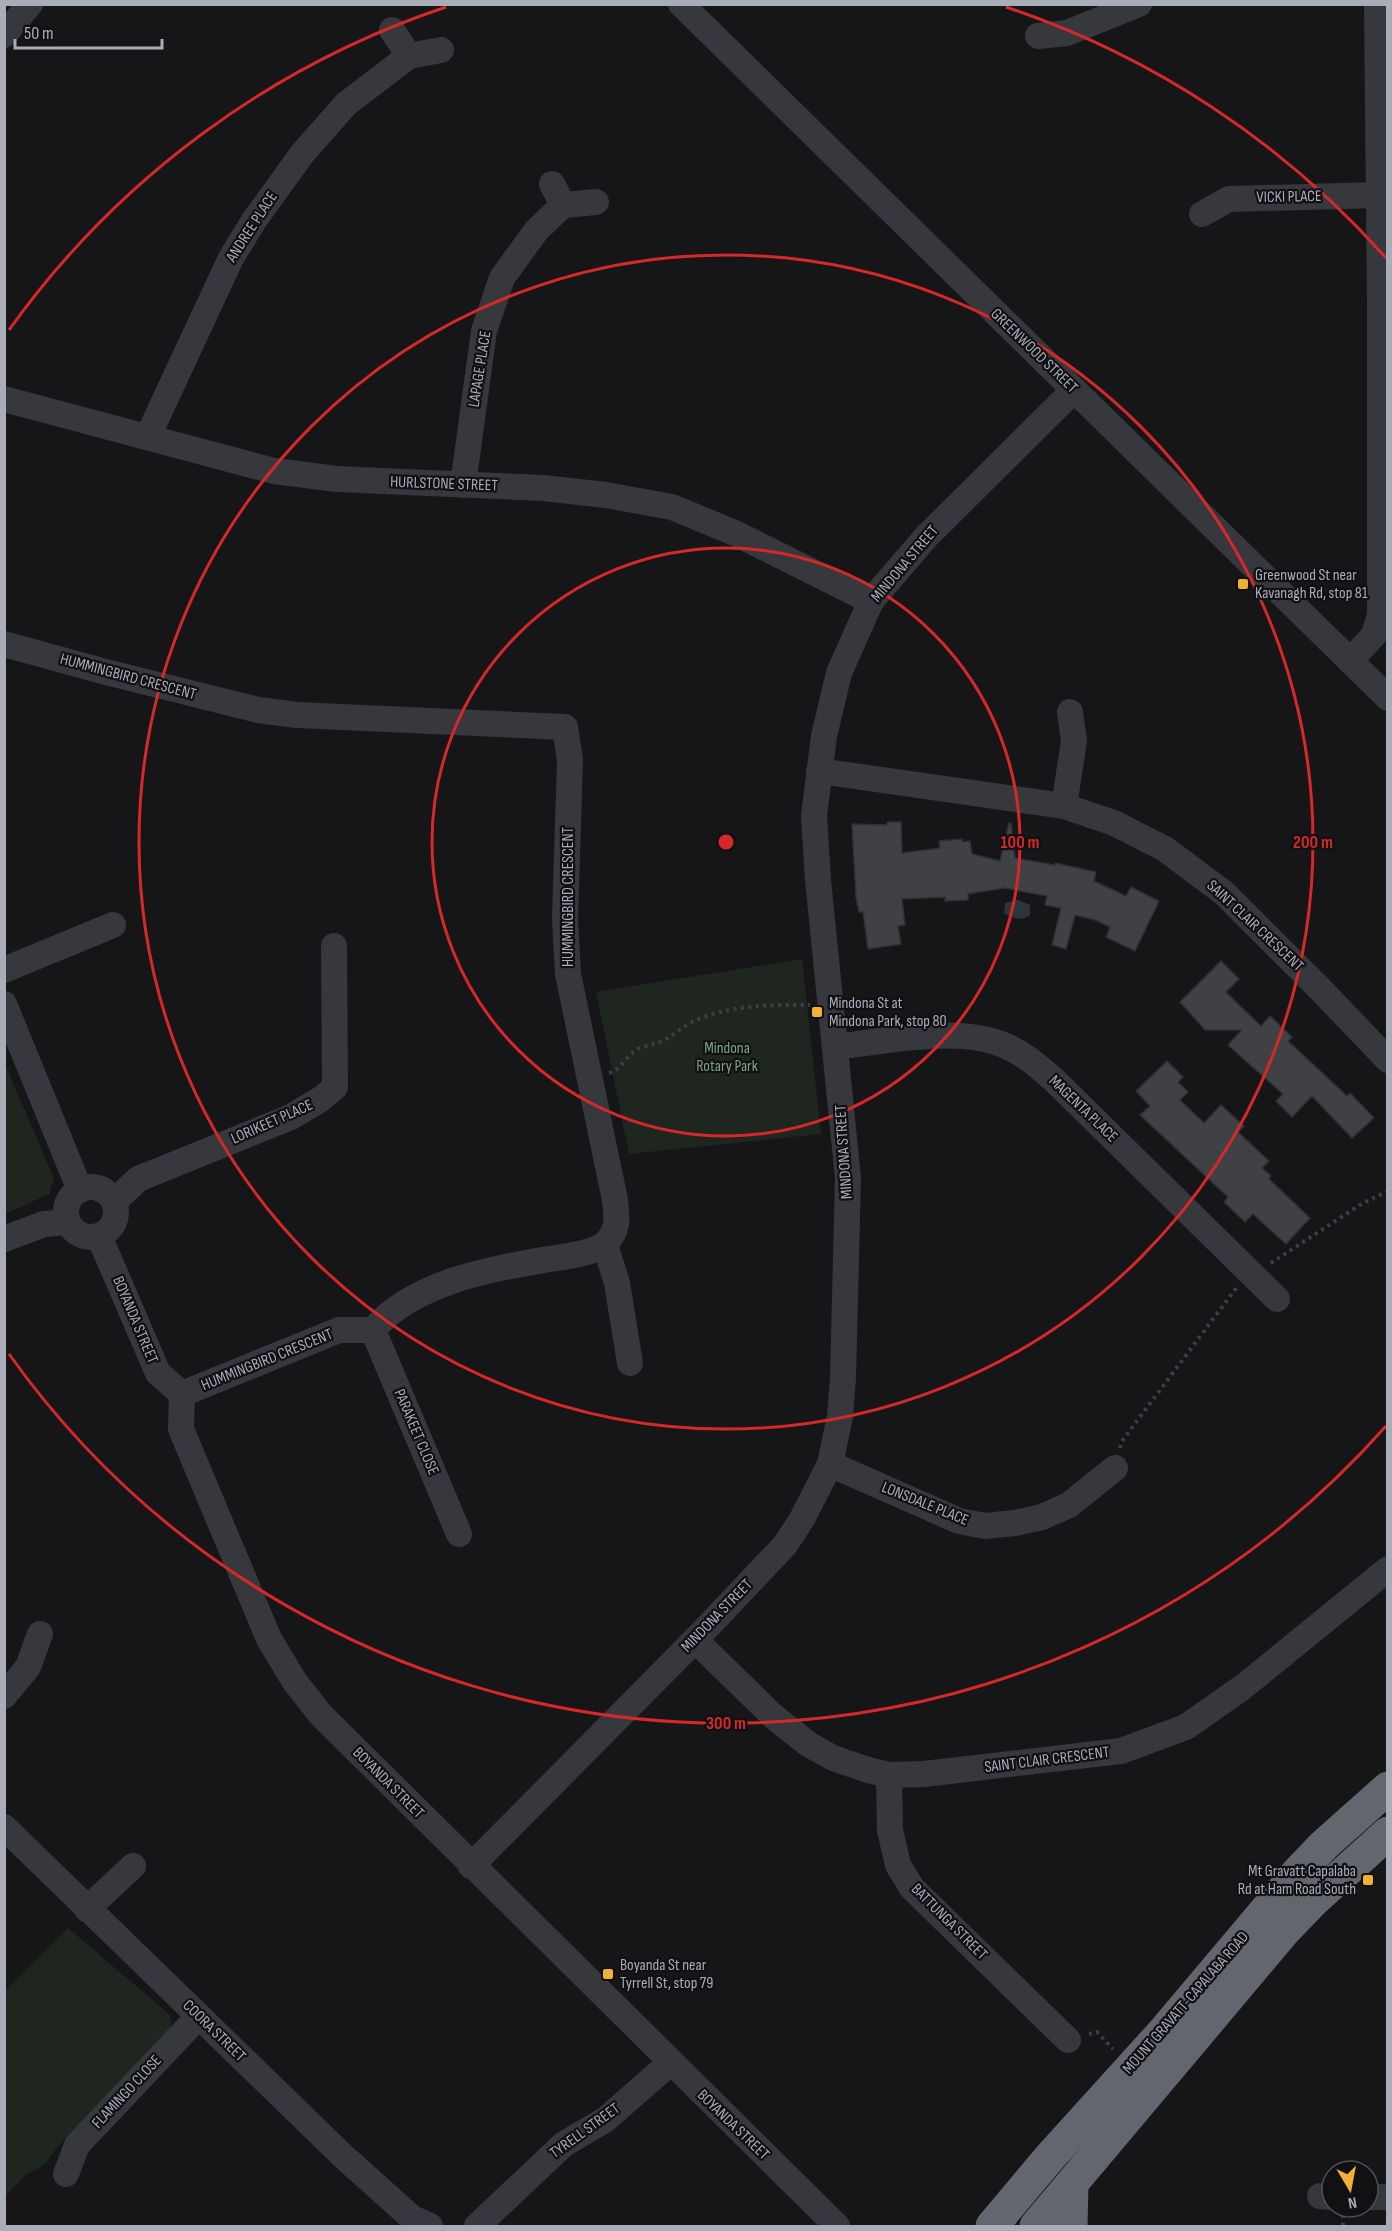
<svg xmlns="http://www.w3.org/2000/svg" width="1392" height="2231" viewBox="0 0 1392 2231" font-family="'Sofia Sans Condensed',sans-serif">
  <rect width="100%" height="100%" fill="#161618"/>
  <g fill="#1e261f">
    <path d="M802,959l19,175 -192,20 -33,-162z"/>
    <path d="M4,1062l50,117 -5,15 -44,20z"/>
    <path d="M68,1928l102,87 2,15 -114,116 -13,18 -19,11 -21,21v-205z"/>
  </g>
  <path fill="#2c353c" d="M1018,900l12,5v10c-9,7 -16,3 -26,-2l1,-10z"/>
  <g fill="#404145" stroke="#303034" stroke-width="1.5">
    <path d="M888,822h13l1,31 38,-5 -1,-7 23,-2v3l8,-1 2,13 28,7 9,-38h2l4,35 40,7v-2l41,9 -2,9 32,15 5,-9 28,14 -24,50 -29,-14 4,-10 -15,-7 -20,-5 -9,34 -14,-4 9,-37 -16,-3 2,-9 -43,-8 -36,6v6l-23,1v-4l-43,2 3,26 -7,1 3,18 -33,5 -5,-37h-4l-3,-15 -4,-73 34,1z"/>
    <path d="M1221,961l18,18 -13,13 13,13 22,21 9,-10 22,21 -4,4 59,55 3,-3 24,25 -22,20 -40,-42 -20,21 -16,-16 7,-7 -55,-49 14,-15h-37l-25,-28z"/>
    <path d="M1167,1061l16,16 -5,5 10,10 -8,8 24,23 17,-18 23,21 -6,6 31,29 -7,7 9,8 -2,3 41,39 -24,26 -33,-30 -8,8 -21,-20 4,-5 -88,-82 10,-9 -14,-15z"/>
  </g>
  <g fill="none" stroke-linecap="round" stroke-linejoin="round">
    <g stroke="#3d3f44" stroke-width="4" stroke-dasharray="3 4.5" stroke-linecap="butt">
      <path d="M609,1073c14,-4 17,-19 31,-25 7,-3 15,-3 22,-7 13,-6 24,-18 39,-23 39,-14 69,-13 109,-13"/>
      <path d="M1271,1263l92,-60 25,-12"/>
      <path d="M1120,1448l2,-7 115,-154"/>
      <path d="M1089,2034l8,-2 16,17"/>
      <path d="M1343,2215v11"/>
    </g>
    <g stroke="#37383d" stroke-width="26">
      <path d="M681,4l707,694"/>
      <path d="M392,30l17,26 32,-6"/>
      <path d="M4,35l26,-31"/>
      <path d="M1038,36l29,-3 72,-29"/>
      <path d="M552,184l11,21 33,-3"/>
      <path d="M1202,214l27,-15 150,-4"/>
      <path d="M4,399l270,72 63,8 206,9 63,7 66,12 65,27 134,67"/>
      <path d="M148,436l83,-178 22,-36 49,-68 44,-50 63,-48"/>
      <path d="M463,485l21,-154 18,-53 34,-47 27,-26"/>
      <path d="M4,644l98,27 156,39 39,5 268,12 5,33 -5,159 3,55 47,226c2,18 4,29 -9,43 -10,10 -43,14 -57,16 -58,10 -136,23 -176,71h-34l-157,64"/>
      <path d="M1350,661l24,-26 6,-20v-308l-3,-303"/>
      <path d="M819,771l245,35 50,17 51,26 59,44 97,97 67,70"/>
      <path d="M1064,806l10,-65 -4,-29"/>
      <path d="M4,970l109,-45"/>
      <path d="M4,1004l76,186"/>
      <path d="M835,1047c49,-6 125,-22 171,-1 19,8 34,22 49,35l222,218"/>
      <circle cx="91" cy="1212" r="25"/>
      <path d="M114,1202l24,-23 153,-62 30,-18 14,-12 -1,-141"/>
      <path d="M99,1236l59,137 24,21 -1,35 88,210 26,43 26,33 516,511"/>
      <path d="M4,1239l40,-15 24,-2"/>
      <path d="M605,1245l12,38 13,80"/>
      <path d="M373,1330l86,204"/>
      <path d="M830,1464l129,57 26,5 30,-3 27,-6 27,-12 46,-37"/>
      <path d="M695,1640l78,76 35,28 25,14 35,12 21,5 35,-1 197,-23 65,-24 57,-40 145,-118"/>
      <path d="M4,1696l24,-29 12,-33"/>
      <path d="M889,1775l1,55 8,35 14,23 156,152"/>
      <path d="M4,1827l339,329 69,62 18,8"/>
      <path d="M471,1866l224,-226 90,-95 17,-26 28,-55 10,-48 3,-38 5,-200 -30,-298 -4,-64 10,-80 15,-63 32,-72 55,-64 148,-147"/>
      <path d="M87,1909l46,-43"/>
      <path d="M66,2174l11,-29 122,-129"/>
      <path d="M1320,2196l12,1"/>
      <path d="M1368,2197h20"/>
      <path d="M477,2226l87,-82 41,-24 65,-57"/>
    </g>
    <g stroke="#63666e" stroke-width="33">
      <path d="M992,2226l58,-69 116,-128 133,-158 25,-26 64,-57"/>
      <path d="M1036,2226l249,-296 28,-29 75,-68"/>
      <path d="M1071,2226l1,-42"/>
    </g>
  </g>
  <g fill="none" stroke="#d62828" stroke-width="3">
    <circle cx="726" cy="842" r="294"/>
    <circle cx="726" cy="842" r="587"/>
    <path d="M1386 1426A881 881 0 0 1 9 1354M9 330A881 881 0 0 1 446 7M1006 7A881 881 0 0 1 1386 258"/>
  </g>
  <g fill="#f2b134" stroke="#111113" stroke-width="2">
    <rect x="1237" y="578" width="12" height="12" rx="3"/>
    <rect x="811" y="1006" width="12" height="12" rx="3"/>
    <rect x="1362" y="1874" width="12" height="12" rx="3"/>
    <rect x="602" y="1968" width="12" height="12" rx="3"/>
  </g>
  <g text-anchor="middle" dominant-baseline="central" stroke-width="4.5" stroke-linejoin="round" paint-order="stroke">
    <g font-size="16" fill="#a8adb8" stroke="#111113">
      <text transform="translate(1289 197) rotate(-1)">VICKI PLACE</text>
      <text transform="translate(252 227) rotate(-57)">ANDREE PLACE</text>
      <text transform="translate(1034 351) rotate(44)">GREENWOOD STREET</text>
      <text transform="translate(480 369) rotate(-81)">LAPAGE PLACE</text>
      <text transform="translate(444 484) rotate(2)">HURLSTONE STREET</text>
      <text transform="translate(905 564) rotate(-50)">MINDONA STREET</text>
      <text transform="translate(128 677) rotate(15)">HUMMINGBIRD CRESCENT</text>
      <text transform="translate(568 897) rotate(-90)">HUMMINGBIRD CRESCENT</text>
      <text transform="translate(1255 926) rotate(43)">SAINT CLAIR CRESCENT</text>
      <text transform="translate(1083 1109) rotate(44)">MAGENTA PLACE</text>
      <text transform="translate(272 1122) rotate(-24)">LORIKEET PLACE</text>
      <text transform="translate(844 1152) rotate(-94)">MINDONA STREET</text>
      <text transform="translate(135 1320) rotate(67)">BOYANDA STREET</text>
      <text transform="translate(267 1360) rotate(-22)">HUMMINGBIRD CRESCENT</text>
      <text transform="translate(416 1432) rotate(67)">PARAKEET CLOSE</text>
      <text transform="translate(925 1504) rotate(22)">LONSDALE PLACE</text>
      <text transform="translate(717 1616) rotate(-46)">MINDONA STREET</text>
      <text transform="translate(1047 1760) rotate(-7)">SAINT CLAIR CRESCENT</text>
      <text transform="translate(388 1783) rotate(45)">BOYANDA STREET</text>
      <text transform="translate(949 1922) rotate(45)">BATTUNGA STREET</text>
      <text transform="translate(1186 2003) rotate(-49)">MOUNT GRAVATT-CAPALABA ROAD</text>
      <text transform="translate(214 2031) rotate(44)">COORA STREET</text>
      <text transform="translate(127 2092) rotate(-47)">FLAMINGO CLOSE</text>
      <text transform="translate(733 2125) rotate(44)">BOYANDA STREET</text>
      <text transform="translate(585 2131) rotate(-36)">TYRELL STREET</text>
    </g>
    <g font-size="16" fill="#a8adb8" stroke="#111113" text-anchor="start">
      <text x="1255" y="575">Greenwood St near<tspan x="1255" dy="18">Kavanagh Rd, stop 81</tspan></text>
      <text x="829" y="1003">Mindona St at<tspan x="829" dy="18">Mindona Park, stop 80</tspan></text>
      <text x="1356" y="1871" text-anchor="end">Mt Gravatt Capalaba<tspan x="1356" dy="18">Rd at Ham Road South</tspan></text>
      <text x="620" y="1965">Boyanda St near<tspan x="620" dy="18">Tyrrell St, stop 79</tspan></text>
    </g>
    <g font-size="16" fill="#7fa381" stroke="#111113">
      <text x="727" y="1048">Mindona<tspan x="727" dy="18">Rotary Park</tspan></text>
    </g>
  </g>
  <circle cx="726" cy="842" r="9" fill="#d62828" stroke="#111113" stroke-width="3"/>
  <g font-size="18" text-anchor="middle" font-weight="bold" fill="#d62828" stroke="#111113" stroke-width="4.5" stroke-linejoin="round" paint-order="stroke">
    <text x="1020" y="848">100 m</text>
    <text x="1313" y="848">200 m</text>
    <text x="726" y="1729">300 m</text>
  </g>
  <rect width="1392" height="2231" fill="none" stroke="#a8adb8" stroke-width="12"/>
  <g transform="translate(1350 2189) rotate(170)"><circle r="28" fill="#111113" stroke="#4d4f55" stroke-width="1.5"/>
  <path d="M0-4.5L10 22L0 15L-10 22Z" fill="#f2b134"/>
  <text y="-9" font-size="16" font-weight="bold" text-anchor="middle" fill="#a8adb8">N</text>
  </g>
  <path d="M15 39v9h147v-9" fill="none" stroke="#a8adb8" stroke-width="3"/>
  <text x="24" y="39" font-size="18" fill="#a8adb8" stroke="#111113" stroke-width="4.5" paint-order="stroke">50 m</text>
</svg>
